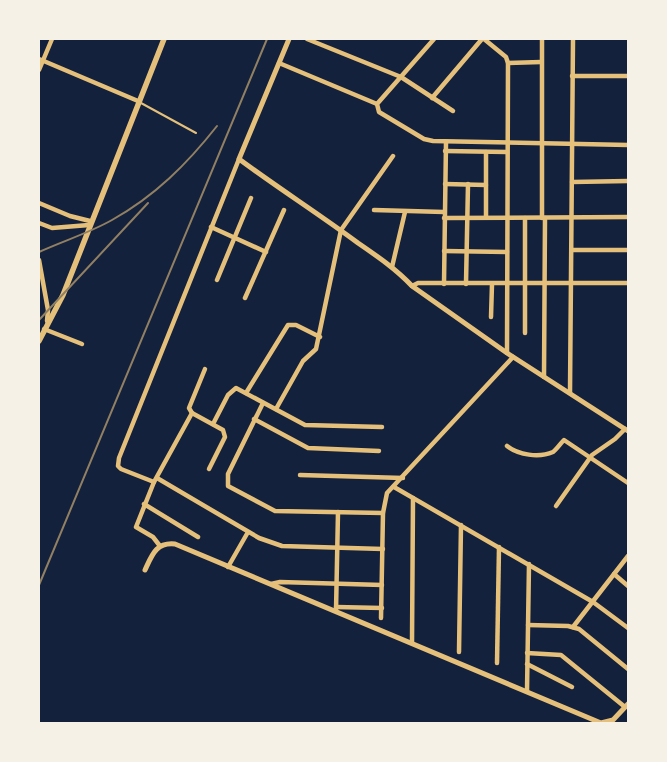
<svg xmlns="http://www.w3.org/2000/svg" width="667" height="762" viewBox="0 0 667 762" font-family="Cabin,sans-serif">
  <rect width="100%" height="100%" fill="#14213d"/>
  <g fill="none" stroke-linecap="round" stroke-linejoin="round">
    <path stroke="#e5c07b" stroke-width="2" d="M141,103l55,30"/>
    <g stroke="#e5c07b" stroke-width="4.5">
      <path d="M307,39l94,38 52,34"/>
      <path d="M434,39l-57,65 2,8 45,27 9,2 195,4"/>
      <path d="M484,39l22,18 2,6 -1,290"/>
      <path d="M39,59l99,42"/>
      <path d="M279,63l98,41"/>
      <path d="M508,63l33,-1"/>
      <path d="M39,70l13,-31"/>
      <path d="M572,76h56"/>
      <path d="M432,98l50,-59"/>
      <path d="M445,151l62,1"/>
      <path d="M572,182l56,-1"/>
      <path d="M445,184l41,1"/>
      <path d="M39,203l31,13 20,5"/>
      <path d="M374,210l70,2"/>
      <path d="M486,217v-65"/>
      <path d="M444,218l184,-1"/>
      <path d="M525,218v115"/>
      <path d="M542,218v-179"/>
      <path d="M39,223l13,5 37,-3"/>
      <path d="M211,227l55,25"/>
      <path d="M572,250h56"/>
      <path d="M444,251l63,1"/>
      <path d="M39,260l9,50 -1,11"/>
      <path d="M392,267l13,-55"/>
      <path d="M217,280l34,-82"/>
      <path d="M444,284l2,-142"/>
      <path d="M466,284l2,-100"/>
      <path d="M412,286l6,-3h210"/>
      <path d="M245,298l39,-88"/>
      <path d="M491,317l1,-33"/>
      <path d="M44,329l38,15"/>
      <path d="M205,369l-16,39 3,5 31,17 2,7 -16,32"/>
      <path d="M544,377l1,-159"/>
      <path d="M246,393l42,-68h8l24,12"/>
      <path d="M570,393l3,-354"/>
      <path d="M263,403l-35,71v12l47,25 108,2"/>
      <path d="M276,409l27,-48 13,-12 25,-119 52,-74"/>
      <path d="M254,419l54,29 71,3"/>
      <path d="M213,424l15,-29 8,-7 69,37 77,2"/>
      <path d="M507,446c11,9 32,12 46,6 4,-3 7,-8 11,-12l64,43"/>
      <path d="M300,475l103,3"/>
      <path d="M157,478l102,60 23,8 101,3"/>
      <path d="M154,482l-33,-13 -3,-3 1,-8 120,-299"/>
      <path d="M394,487l199,115 35,26"/>
      <path d="M144,504l54,33"/>
      <path d="M556,506l36,-51 23,-16 10,-10"/>
      <path d="M160,546l-7,-9 -17,-10 18,-45 38,-69"/>
      <path d="M228,567l20,-35"/>
      <path d="M614,574l14,12"/>
      <path d="M271,584l9,-2 102,3"/>
      <path d="M336,607l46,1"/>
      <path d="M336,611l2,-99"/>
      <path d="M381,618l2,-105 4,-20 126,-136"/>
      <path d="M528,625l40,1 11,3 49,40"/>
      <path d="M573,627l55,-71"/>
      <path d="M412,643l1,-145"/>
      <path d="M459,652l2,-127"/>
      <path d="M527,653l34,2 64,52"/>
      <path d="M497,663l2,-116"/>
      <path d="M527,664l45,23"/>
      <path d="M527,691l2,-127"/>
    </g>
    <g stroke="#e5c07b" stroke-width="5">
      <path d="M289,39l-50,120c39,29 80,55 119,84 19,13 38,26 54,43l95,67 121,78"/>
      <path d="M145,570c7,-15 11,-28 30,-26l426,179 12,-3 15,-16"/>
    </g>
    <path stroke="#e5c07b" stroke-width="5.5" d="M39,341l24,-46 101,-256"/>
    <g stroke="#918062" stroke-width="2">
      <path d="M39,252c24,-11 50,-19 73,-32 43,-24 75,-56 105,-94"/>
      <path d="M39,320l109,-117"/>
      <path d="M39,585l228,-546"/>
    </g>
  </g>
  <rect width="667" height="762" fill="none" stroke="#f6f1e7" stroke-width="80"/>
</svg>
